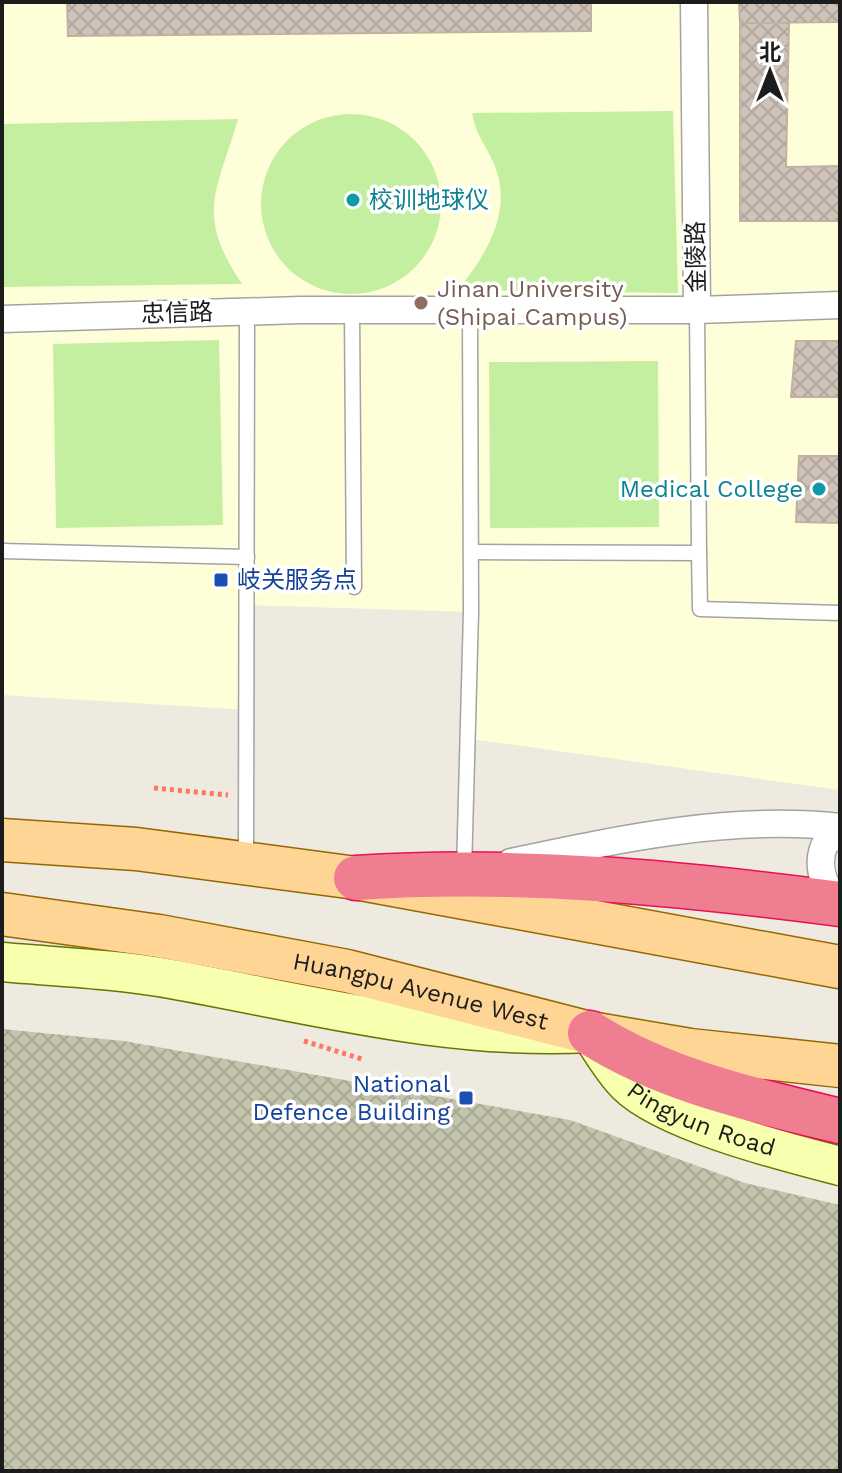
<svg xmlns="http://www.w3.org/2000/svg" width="842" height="1473" viewBox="0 0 842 1473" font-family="'Work Sans','Noto Sans SC',sans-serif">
  <defs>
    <pattern id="construction-cross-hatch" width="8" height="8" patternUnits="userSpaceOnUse" patternTransform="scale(2)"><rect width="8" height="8" fill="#c3c4ab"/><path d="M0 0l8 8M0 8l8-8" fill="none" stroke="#a7a893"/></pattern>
    <pattern id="building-cross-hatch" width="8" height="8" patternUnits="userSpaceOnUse" patternTransform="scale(2)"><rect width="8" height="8" fill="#cfc3b9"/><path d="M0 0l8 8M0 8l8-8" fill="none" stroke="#b1a79e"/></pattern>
  </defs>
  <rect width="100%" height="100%" fill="#efeae0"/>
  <path fill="#feffd9" d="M2,2h838v788l-369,-51v-127l-224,-7 2,105 -247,-15z"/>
  <path fill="url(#construction-cross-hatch)" d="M2,1029l122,12 446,79 175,63 95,22v266h-838z"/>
  <g fill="#c4efa0">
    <path d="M673,111l5,182 -220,-3c28,-35 56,-79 36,-126 -8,-19 -19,-30 -22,-51z"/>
    <circle cx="351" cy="204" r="90"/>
    <path d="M238,119c-20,71 -44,94 4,165l-240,3 1,-163z"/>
    <path d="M219,340l4,185 -167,3 -3,-184z"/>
    <path d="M658,361l1,166 -169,1 -1,-166z"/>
  </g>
  <g fill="url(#building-cross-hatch)" stroke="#c2b1a1" stroke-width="2">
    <path d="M67,2h524v29l-523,5z"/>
    <path d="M739,2h101v20l-100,1z"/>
    <path d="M740,23h49l-3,144 54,-1v55h-100z"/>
    <path d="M796,341h44v56h-49z"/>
    <path d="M799,456h41v67l-44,-1z"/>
  </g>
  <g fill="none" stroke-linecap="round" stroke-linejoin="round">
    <defs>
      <g id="lane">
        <path d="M352,310l2,277"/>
        <path d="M2,551l245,6"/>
        <path d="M471,552l228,1 -2,-243"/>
        <path d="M699,553l1,56 140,4"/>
        <path d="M246,858l1,-547"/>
        <path d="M464,871l7,-259 -1,-302"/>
      </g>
      <g id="street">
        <path d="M697,310l143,-5"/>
        <path d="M2,319l299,-9h396l-3,-308"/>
        <path d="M511,862c108,-23 218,-47 329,-35"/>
        <path d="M838,904c-15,-19 -24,-41 -11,-64l13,-4"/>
      </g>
      <g id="secondary">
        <path id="s1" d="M2,962c56,5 114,7 169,17 140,25 276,62 419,54 12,17 22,36 37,51 38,38 159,68 213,82"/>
      </g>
      <g id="primary">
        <path d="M2,840l134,9 220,29 484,89"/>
        <path id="s2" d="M2,914l157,22 188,35 243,62 100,17 150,16"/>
      </g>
      <g id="highway">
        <path d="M356,878c163,-11 323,5 484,26"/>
        <path d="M590,1033c73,47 166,68 250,88"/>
      </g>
    </defs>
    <use href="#lane" stroke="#a3a3a3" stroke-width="17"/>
    <use href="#street" stroke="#a3a3a3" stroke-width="29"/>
    <use href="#secondary" stroke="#657600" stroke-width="41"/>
    <use href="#primary" stroke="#946800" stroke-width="45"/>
    <use href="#highway" stroke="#e81154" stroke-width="47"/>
    <g stroke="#ff7661" stroke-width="5" stroke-dasharray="4 4" stroke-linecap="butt">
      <path d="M154,788l74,7"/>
      <path d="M304,1041l61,19"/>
    </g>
    <use href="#lane" stroke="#fff" stroke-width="14"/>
    <use href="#street" stroke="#fff" stroke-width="26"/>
    <use href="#secondary" stroke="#f8ffae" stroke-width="38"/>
    <use href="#primary" stroke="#ffd595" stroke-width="42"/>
    <use href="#highway" stroke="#ef7f90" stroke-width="44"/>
  </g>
  <g fill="#0f9aa8" stroke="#fff" stroke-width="3">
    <circle cx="353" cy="200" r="8"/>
    <circle cx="819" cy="489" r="8"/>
  </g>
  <circle fill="#8d6e63" stroke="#fff" stroke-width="3" cx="421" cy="303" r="8"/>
  <g fill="#1a4fb4" stroke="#fff" stroke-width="3">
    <rect x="213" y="572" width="16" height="16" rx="4"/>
    <rect x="458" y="1090" width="16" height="16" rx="4"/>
  </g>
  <g text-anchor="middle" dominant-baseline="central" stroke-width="7" stroke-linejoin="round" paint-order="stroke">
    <g font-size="24" fill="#0d838f" stroke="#fff" text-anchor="start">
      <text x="369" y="200">校训地球仪</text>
      <text x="803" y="489" text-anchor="end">Medical College</text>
    </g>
    <g font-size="24" fill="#1c1c1c" stroke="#fff">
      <text transform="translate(696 257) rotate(-91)">金陵路</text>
      <text transform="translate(177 313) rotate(-2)">忠信路</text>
      <text stroke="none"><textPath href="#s2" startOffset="426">Huangpu Avenue West</textPath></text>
      <text stroke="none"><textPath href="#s1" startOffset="740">Pingyun Road</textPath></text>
    </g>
    <g font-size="24" fill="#785e54" stroke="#fff" text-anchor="start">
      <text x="437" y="289">Jinan University<tspan x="437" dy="28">(Shipai Campus)</tspan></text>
    </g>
    <g font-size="24" fill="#164399" stroke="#fff" text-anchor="start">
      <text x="237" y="580">岐关服务点</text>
      <text x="450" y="1084" text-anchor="end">National<tspan x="450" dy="28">Defence Building</tspan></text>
    </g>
  </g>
  <rect width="842" height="1473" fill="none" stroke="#1c1c1c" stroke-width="8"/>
  <g transform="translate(770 72)" stroke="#ffffff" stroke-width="6" paint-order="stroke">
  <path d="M0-6L14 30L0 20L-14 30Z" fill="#1c1c1c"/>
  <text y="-12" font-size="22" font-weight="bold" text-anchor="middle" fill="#1c1c1c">北</text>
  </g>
</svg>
